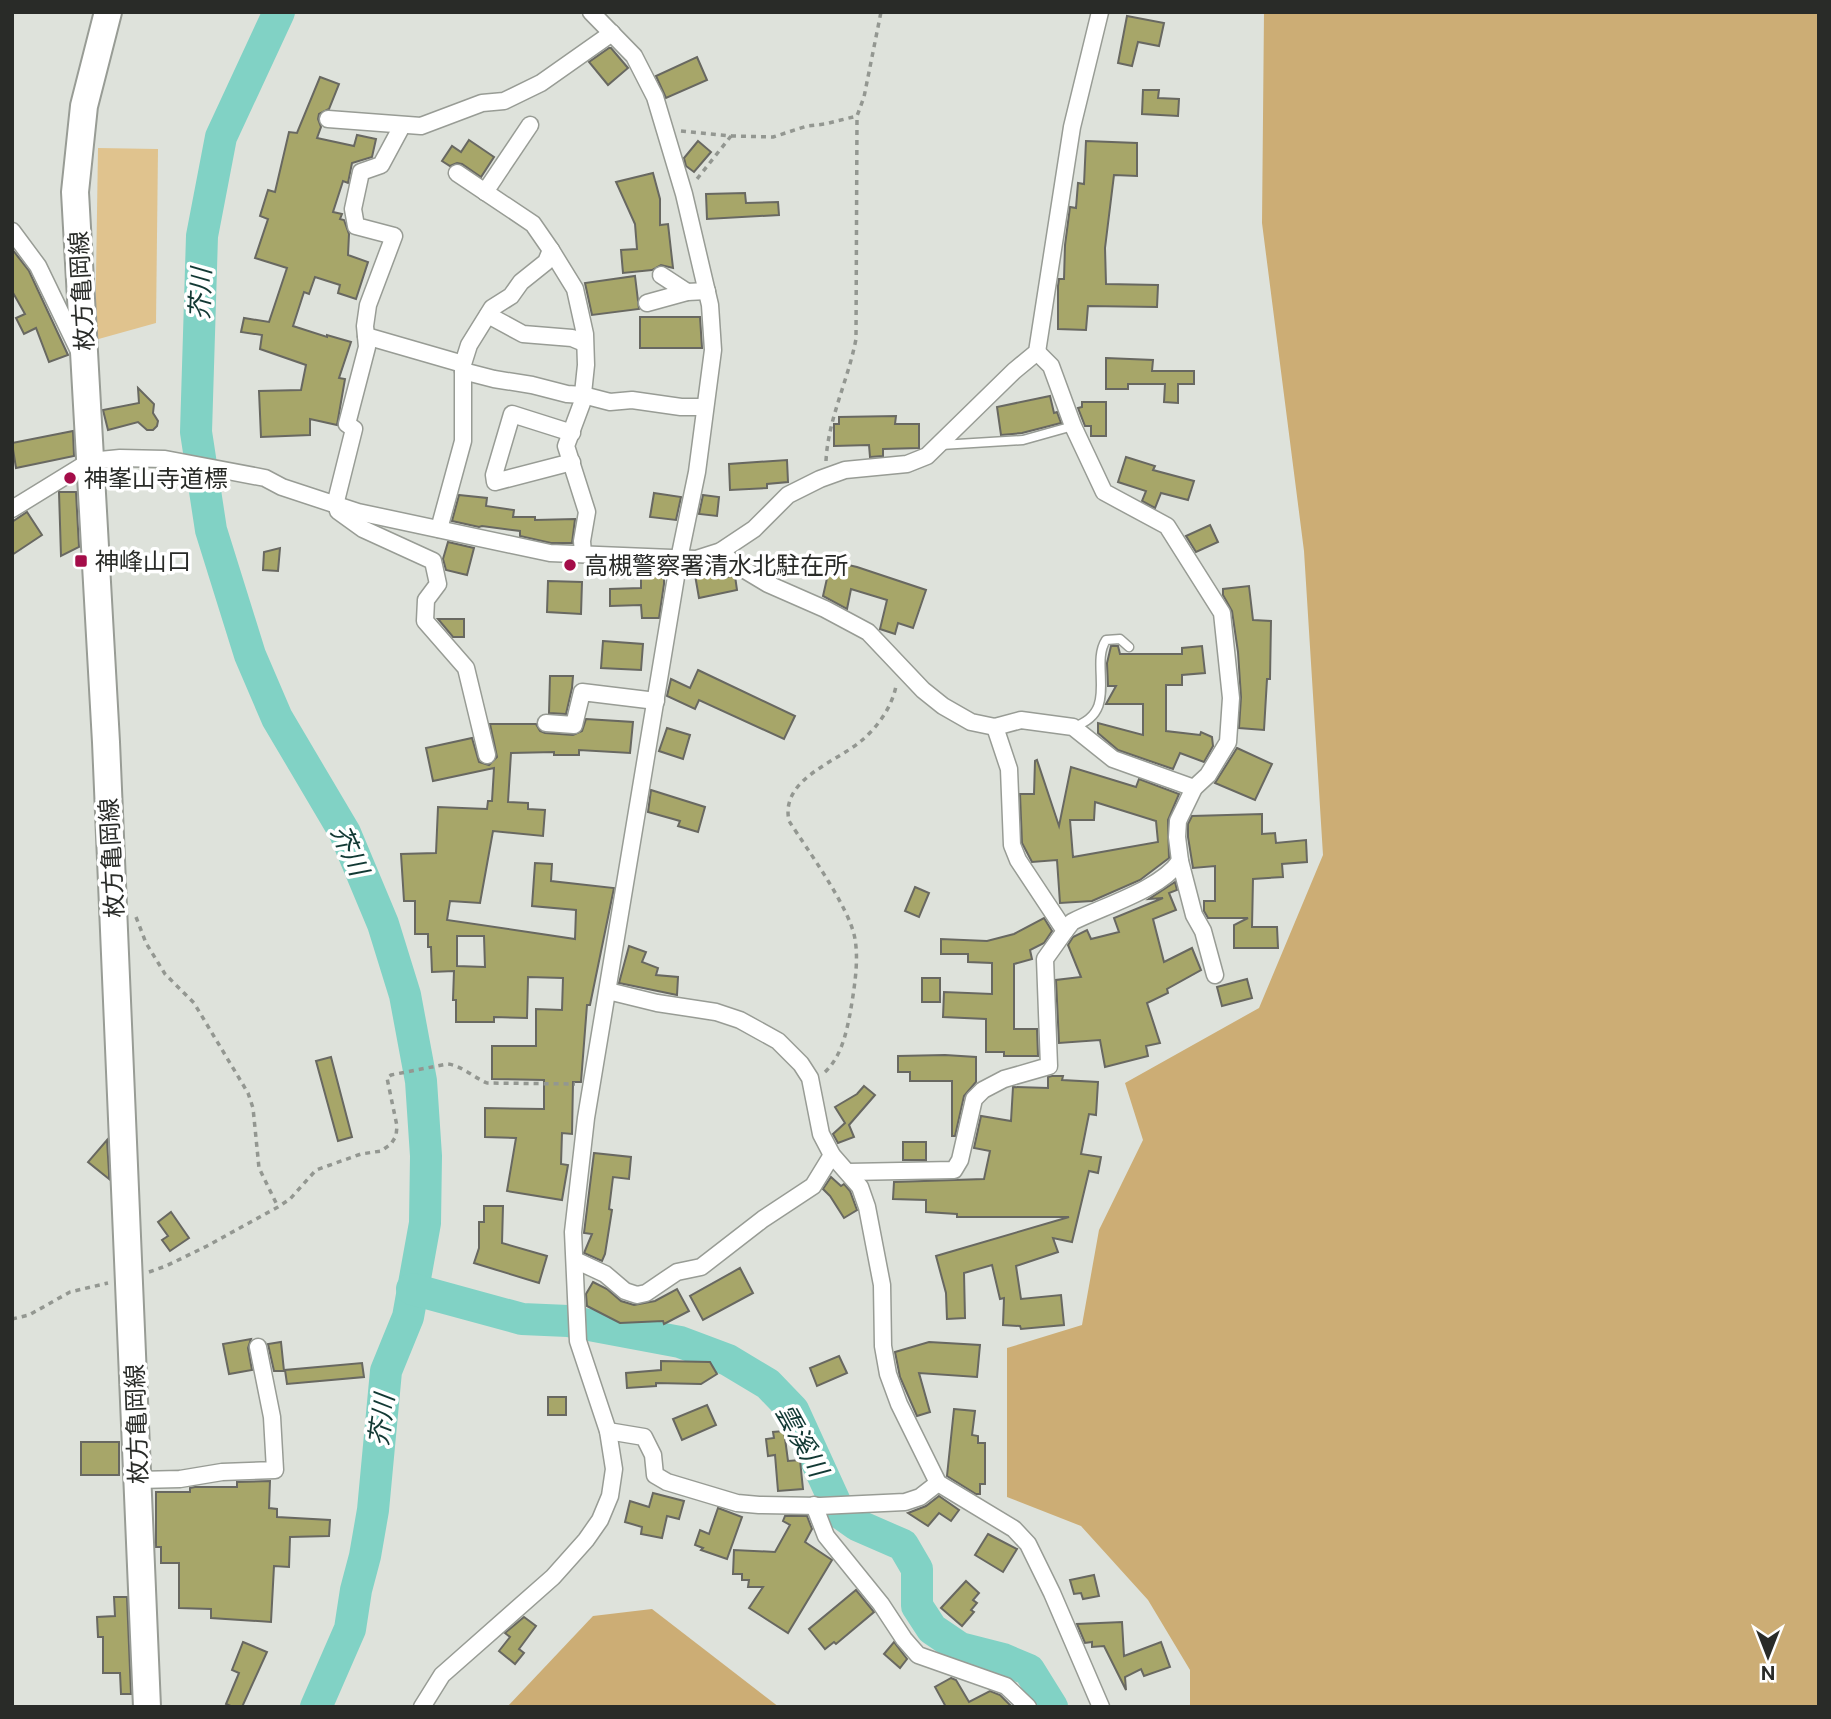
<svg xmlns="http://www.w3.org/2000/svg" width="1831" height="1719" viewBox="0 0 1831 1719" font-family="'Public Sans','Noto Sans JP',sans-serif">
  <rect width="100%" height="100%" fill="#dee2db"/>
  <path fill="#e0c38e" d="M98,148l60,1 -2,174 -61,17z"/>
  <g fill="#ccad75">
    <path d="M1264,12h555v1695h-629v-37l-42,-70 -67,-74 -74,-29v-149l75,-23 17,-95 44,-90 -18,-57 134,-75 64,-153 -19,-304 -42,-328z"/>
    <path d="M652,1609l127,98h-272l86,-91z"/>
  </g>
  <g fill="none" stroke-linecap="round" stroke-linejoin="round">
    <g stroke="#81d2c5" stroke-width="32">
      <path d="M279,12l-58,125 -19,99 -6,196 15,98 39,125 27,63 68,115 38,91 22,71 16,86 5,75 -1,67 -17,94 -22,54 -13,139 -8,46 -9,34 -6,39 -34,78"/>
      <path d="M412,1289l110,30 46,2 112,21 48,18 40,24 25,26 47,103 17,12 46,20 14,24v37l15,23 28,19 43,11 26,11 23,37"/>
    </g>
  </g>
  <g fill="#a7a669" stroke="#686861" stroke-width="2" fill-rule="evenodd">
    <path d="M1127,16l37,7 -5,23 -21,-4 -6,24 -14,-3z"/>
    <path d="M609,48h2l17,20 -20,17 -19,-23z"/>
    <path d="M697,57l10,23 -41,18 -10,-22z"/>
    <path d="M320,77l19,7 -10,25 -10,5 -1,5 3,8 -4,11 37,8 3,-11 19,4 -4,18 -20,6 -4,20 -5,-2 -10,31 9,2 -2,5 4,1 5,14 -1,21 20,7 -12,37 -18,-6 2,-8 -25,-8 -6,17 -5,-2 -11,34 34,11v-2l24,7 -12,36 6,1 -8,46 -27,-6v16l-49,2 -2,-46 42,-1 5,-25 -46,-16 2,-14 -21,-3 3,-14 25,4 18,-54 -32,-10 13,-39 -8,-3 8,-26 7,2 14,-60 8,1z"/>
    <path d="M1143,90h16l-1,8 21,1 -1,17 -36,-2z"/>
    <path d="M469,140l25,17 -13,20 -19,-13 -5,-1 -7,3 -8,-5 10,-15 9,6z"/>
    <path d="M698,141l13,11 -17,20 -8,-6 -2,-8z"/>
    <path d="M1086,141l51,2v33l-23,-1 -9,73 1,36 52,1 -1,22 -69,-1 -2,24 -28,-1v-43l1,-7h5l1,-34 5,-38 6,1 2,-25 6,1z"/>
    <path d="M653,173l7,26v26l8,-1 5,44 -12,-3 -9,5 -29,3 -2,-23 16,-1 -2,-25 -19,-42z"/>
    <path d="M745,193l1,10 32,-1 1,13 -72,4 -1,-25z"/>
    <path d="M12,249l17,22 39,84 -19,7 -13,-34 -12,6 -8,-16 9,-4 -13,-23z"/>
    <path d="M635,276l4,33 -47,6 -7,-32z"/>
    <path d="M640,317h60l2,31h-62z"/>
    <path d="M1106,358l47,2 -1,11h42v13h-16v19l-14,-1 1,-18h-37v5h-22z"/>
    <path d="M138,388l16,16 -1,9 5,8 -1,5 -4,4h-6l-9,-8 -30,8 -5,-20 36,-7z"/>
    <path d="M1050,396l4,17 3,-1 4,11 -39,10 -21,2 -4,-28z"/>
    <path d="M1082,402h24v34h-15v-10h-6l-7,-18 4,-1z"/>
    <path d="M896,416l-1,8h24v24l-36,1v7l-13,1 -1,-12 -35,1v-22h5v-7z"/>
    <path d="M73,431l1,25 -58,12 -4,-25z"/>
    <path d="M1126,457l29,9 -2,4 41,11 -6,19 -27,-7 -6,15 -13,-7 4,-10 -28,-9z"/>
    <path d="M787,460l1,22 -21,2v4l-37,2 -1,-26z"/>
    <path d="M59,492h17l3,55 -18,9z"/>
    <path d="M654,493l27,4 -5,23 -26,-3z"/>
    <path d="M459,495l28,3 -1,8 28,4 -1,7h22v3l40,-1 -3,24h-21l-31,-7v-5l-38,-5 -3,1 -27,-6z"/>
    <path d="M703,495l16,2 -2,19 -18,-2z"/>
    <path d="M27,512l15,23 -30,20v-33z"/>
    <path d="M1210,525l8,17 -22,10 -10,-16z"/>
    <path d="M448,542l26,6 -7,27 -21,-5 -3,-11z"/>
    <path d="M280,548l-2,23 -15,-1 1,-18z"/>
    <path d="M831,561l26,6 69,23 -13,38 -15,-5 -3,11 -15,-5 7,-29 -36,-11 -4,20 -24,-13z"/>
    <path d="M641,569h23v15l-5,34h-17l-1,-13 -31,1v-17l31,-1z"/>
    <path d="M721,570l1,7 13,-1 2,14 -38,8 -4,-23z"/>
    <path d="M548,581l34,1 -1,32 -34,-2z"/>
    <path d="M1249,586l4,34 18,1 -1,58h-3l-3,51 -25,-2 2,-31 -3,-45 -6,-41 -9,-16v-6z"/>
    <path d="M438,619h26v18h-11z"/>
    <path d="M603,641l40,3 -2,26 -40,-2z"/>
    <path d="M1111,646h7l2,8h62v-6l20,-2 3,27 -23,2v10h-16v46l34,4 1,-3 11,5 1,9 -9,16 -24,-9 -7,16 -55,-19 -20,-17v-10l45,12v-31h-37l10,-18h-8l-1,-23z"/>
    <path d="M698,670l97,46 -11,23 -85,-39 -4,9 -28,-13 4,-17 19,9z"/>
    <path d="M550,676h23l-1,12 -6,26 -17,-1z"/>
    <path d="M586,719l47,3 -3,31 -51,-3v5h-25v-3l-43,1 -3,49 20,1v6l17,1 -2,26 -50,-5 -13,72 -30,-2 -3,19 128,19 1,-29 -44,-4 3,-43 17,1 -1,17 63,7 -24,117h-3l-6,77h-8l-1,52 -10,-1 -1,31 7,1 -6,35 -55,-9 9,-53 -31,-1v-29l59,1v-29l-52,-1v-33h44v-37l26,1 1,-32 -35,-1 -1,41 -33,-1v5h-38v-22h-3l1,-29 -22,1 -1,-25h-3v-13h-13v-33h-11l-3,-47 35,-1 2,-46 49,2 1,-8h4l2,-33 -61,13 -7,-33 46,-10 7,24 10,3 8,-8 -7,-33h46l4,7 5,2 28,2 9,-4zM457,936h27l1,31 -28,-1z"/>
    <path d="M667,728l23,7 -7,24 -24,-8z"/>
    <path d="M1237,748l35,16 -17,36 -40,-17z"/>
    <path d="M1037,760l22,66 12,-59 65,20 3,-8 40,15 -11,26 1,38 -29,22 -48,21 -32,2 -3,-43 -25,2 -10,-19 -2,-49h14l1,-33zM1095,802l61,19 2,21 -85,15 -3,-37h24z"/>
    <path d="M651,790l54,17 -7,25 -20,-6 2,-5 -32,-9z"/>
    <path d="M1262,814v20l13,-1 1,10 30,-3 1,22 -25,2 1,13 -30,2 -1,48h25l1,21h-44v-23l14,-7h-40l-4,-7v-10h11v-35l-22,2 -5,-31v-13l4,-8z"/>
    <path d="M1175,882l2,8 -8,3 7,17 -23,9 11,43 28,-14 9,22 -34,19 1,4 -21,10 13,40 -14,3 2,10 -43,11 -5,-27 -41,3 -3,-63 25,-3 -13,-32 5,-8 14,-7 4,9 28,-7 -5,-14 49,-20 -14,1z"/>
    <path d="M915,887l14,6 -10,24 -14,-6z"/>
    <path d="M1044,918l8,13 -8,12 -14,7 2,9 -18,5v65h23l1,27h-34v-4h-18v-33l-43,-2 1,-25 48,2v-31l-24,-1v-8h-27v-15l46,2 27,-7z"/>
    <path d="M629,946l17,6 -4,10 16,6 -2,7 22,2 -1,18 -58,-12z"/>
    <rect x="922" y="978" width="18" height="24"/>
    <path d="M1247,979l5,19 -30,8 -5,-19z"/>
    <path d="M945,1055l31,2v25l-12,14 -9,40h-3v-55h-42v-9h-12v-16z"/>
    <path d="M331,1057l21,80 -14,4 -22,-80z"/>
    <path d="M1052,1076h11l-1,4 36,2 -2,33 -7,-1 -8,40 20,3 -3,16 -9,-2 -17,71 -19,-4 5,14 -42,14 5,33 40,-4 3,30 -43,4 -1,-3 -17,-1 1,-27 -4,1 -8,-34 -28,8 1,45 -18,1 -1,-26 -10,-37 133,-39h-112v-3l-31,-2v-12l-33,-1 1,-17 90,-3 6,-28 -16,-3 7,-32 30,5 2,-34 35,1v-11z"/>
    <path d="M864,1086l11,9 -26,30 5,12 -16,6 -5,-9 12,-11 -10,-16 22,-13z"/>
    <path d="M107,1140l2,33v6l-21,-17z"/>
    <rect x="903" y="1142" width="23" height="18"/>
    <path d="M594,1153l37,4 -2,22 -16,-2 -4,32 3,1 -7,44 -3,7 -18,-8 8,-19 -8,-1z"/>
    <path d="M831,1177l10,9 3,-2 6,7 7,19 -13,8 -14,-22 -7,-7z"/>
    <path d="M484,1206h19l-1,37 45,13 -8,27 -65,-20 5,-15v-26h5z"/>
    <path d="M171,1212l18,26 -19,13 -8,-11 6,-4 -10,-14z"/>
    <path d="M740,1268l13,25 -50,27 -13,-24z"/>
    <path d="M593,1282l14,7 14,12 13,4 21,-4 22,-12 12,22 -25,13 -1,-3 -43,2 -33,-17 -1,-12z"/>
    <path d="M251,1339l-3,9 4,22 -23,4 -6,-30z"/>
    <path d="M281,1342l3,29h-10l-6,-27z"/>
    <path d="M929,1342l51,3 -3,32 -58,-4 11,39 -13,4 -17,-39 -5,-25z"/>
    <path d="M839,1356l8,17 -30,13 -7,-18z"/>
    <path d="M661,1361l49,1 7,12 -16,10 -45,-1v3l-29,2 -1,-15 35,-3z"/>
    <path d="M362,1363l2,14 -77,7 -2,-14z"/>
    <rect x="548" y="1397" width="18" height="18"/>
    <path d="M707,1405l9,20 -34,15 -9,-21z"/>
    <path d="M954,1409l21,2 -3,24 6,1v7h7v41h-5v10h-4l-29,-18z"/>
    <path d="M784,1431l4,30 12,-1 3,29 -25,2 -3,-36 -7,1 -2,-17 8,-1 -1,-6z"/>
    <rect x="81" y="1442" width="38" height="33"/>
    <path d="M270,1481l-1,27 8,1v8l53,3 -1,16 -39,1 -1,30 -15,-1 -3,56 -60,-4v-9l-32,-1v-45h-18v-16h-5v-55h34v-4l5,-1h42v-5z"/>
    <path d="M653,1493l31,8 -5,18 -12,-3 -5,22 -21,-4 1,-7 -17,-5 5,-21 19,6z"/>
    <path d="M939,1496l20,14 -8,11 -12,-8 -11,13 -20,-13 18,-7z"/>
    <path d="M718,1508l24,9 -15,42 -26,-9 2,-2 -8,-3 5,-15 9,4z"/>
    <path d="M785,1516h22l5,13 -7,13 27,18 -44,73 -39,-25 14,-21h-15l1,-7h-7v-6h-9l1,-24 41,2 15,-27 -7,-4z"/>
    <path d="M988,1534l29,15 -14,23 -28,-17z"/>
    <path d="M1094,1575l5,21 -16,3 -2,-6 -7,1 -4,-14z"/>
    <path d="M966,1581l13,12 -6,7 4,3 -6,7 3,2 -12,14 -21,-18z"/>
    <path d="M856,1590l18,22 -38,32 -2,-2 -9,7 -16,-20z"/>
    <path d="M114,1597h13l4,97h-10l-1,-21h-17v-36h-5l-1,-20 18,-1z"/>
    <path d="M524,1617l12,9 -17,23 5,4 -9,11 -16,-13 11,-14 -5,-4z"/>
    <path d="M1122,1622l2,34 37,-14 9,25 -26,9 -3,-7 -16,8 1,13 -22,-44 -12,1v-5l-7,1 -8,-19z"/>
    <path d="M243,1642l24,10 -25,55h-9l-7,-3 13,-31 -7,-3z"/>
    <path d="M894,1642l13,17 -7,9 -16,-14z"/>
    <path d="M951,1678l5,2 13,22 21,-11 10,4 12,12h-66l-11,-20z"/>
  </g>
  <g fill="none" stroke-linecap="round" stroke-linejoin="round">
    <defs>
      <g id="service">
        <path d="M941,445l82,-5 50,-14"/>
        <path d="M1073,727c48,-15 16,-61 33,-87l14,-1 9,8"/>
      </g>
      <g id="minor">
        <path d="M328,119l93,7 61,-23 22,-2 37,-18 71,-50"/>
        <path d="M457,173l76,51 18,26"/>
        <path d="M485,192l45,-67"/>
        <path d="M12,231l26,35 41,85"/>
        <path d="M661,275l26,17"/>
        <path d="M647,303l40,-11 20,-1"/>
        <path d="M488,315l35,19 49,4 12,5"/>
        <path d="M366,336l97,28"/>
        <path d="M1037,352l14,14 22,60 31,66 63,34 55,87 9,85 -3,44 -20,33 -14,13 -16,33 -1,16 3,24 14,54 9,16 12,44"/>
        <path d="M463,371l31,8 38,6 35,9 16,1 27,7 22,-2 49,7h24"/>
        <path d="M572,433l-60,-19 -18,61 1,7 77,-20"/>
        <path d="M335,505l19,-76 -7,-5 20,-77 -2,-21 3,-21 26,-69 -38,-10 -3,-17 8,-37 20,-7 21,-39"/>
        <path d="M12,509l78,-48 30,-3 45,1 100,19 17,9 76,25 192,41 146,6 25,-8 33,-22 34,-34 32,-16 25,-9 62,-6 20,-8 87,-85 23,-19 35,-225 28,-115"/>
        <path d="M338,511l25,18 70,32 5,23 -12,16 -1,21 41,47 21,87"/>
        <path d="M439,529l24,-88v-77l6,-19 23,-37 19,-12 10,-14 25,-20 5,-12 24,39 10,45 1,31 -4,38 -16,43 21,66 -5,29 1,13"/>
        <path d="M721,551l12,12 35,21 57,25 43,23 55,58 20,16 28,16 24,5 26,-7 52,7 40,32 81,29"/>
        <path d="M546,723l28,2 8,-33 74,9"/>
        <path d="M1065,931l7,-9c31,-16 88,-32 108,-61"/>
        <path d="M608,991l49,12 59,9 24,8 38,21 23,23 9,14 11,56 11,21 28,32 7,20 15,78 1,61 5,28 11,30 39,79 76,46 14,15 24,49 49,114"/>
        <path d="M848,1172l106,-2 6,-10 14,-61 9,-9 21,-11 45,-13 -4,-107 20,-28 -47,-71 -6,-15 -3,-76 -14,-42"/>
        <path d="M575,1260l30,14 20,17 12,4 9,-2 31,-21 24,-5 62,-48 50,-33 19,-31"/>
        <path d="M608,1431l36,6 9,18 2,20 12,7 70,21 22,2 61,1 85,-4 15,-5 18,-14"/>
        <path d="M138,1480l42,-1 42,-7 53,-2 -3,-53 -14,-70"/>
        <path d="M814,1505l12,31 55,68 23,35 14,16 88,31 22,21"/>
        <path d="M422,1707l20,-32 111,-98 33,-37 14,-20 10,-24 4,-27 -6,-38 -30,-90 -5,-109 13,-114 93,-559 18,-87 16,-122 -3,-45 -26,-111 -29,-97 -21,-41 -43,-44"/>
      </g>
      <path id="primary" d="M108,12l-24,94 -9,86 31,550 41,965"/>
    </defs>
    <use href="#service" stroke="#989c95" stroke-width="11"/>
    <use href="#minor" stroke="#989c95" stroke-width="19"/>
    <use href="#primary" stroke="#989c95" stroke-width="30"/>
    <g stroke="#939791" stroke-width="3.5" stroke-dasharray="5 5" stroke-linecap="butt">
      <path d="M681,131l50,5 -34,43"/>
      <path d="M731,136l42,1 34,-11 18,-2 32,-8"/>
      <path d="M826,461c2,-42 22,-80 30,-122l1,-223 7,-19 17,-85"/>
      <path d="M136,917l10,26 19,31 29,29 54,90 5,15 6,60 19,39"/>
      <path d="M825,1072c16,-15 21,-38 25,-58 4,-24 9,-52 5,-75 -5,-31 -48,-90 -66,-118 -9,-42 46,-58 72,-80 16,-13 31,-34 35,-55"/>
      <path d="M149,1272l17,-6 41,-20 71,-39 12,-8 26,-29 45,-16 20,-3 10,-7 5,-8 1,-10 -10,-48 4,-3 56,-11c14,1 26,13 40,19l88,1"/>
      <path d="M12,1319l17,-4 41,-23 38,-9"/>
    </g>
    <use href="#service" stroke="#fff" stroke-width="8"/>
    <use href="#minor" stroke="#fff" stroke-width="16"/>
    <use href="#primary" stroke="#fff" stroke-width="26"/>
  </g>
  <g fill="#a40d49" stroke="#fff" stroke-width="2.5">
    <circle cx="70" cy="478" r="7"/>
    <rect x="74" y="554" width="14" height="14" rx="3.5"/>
    <circle cx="570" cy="565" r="7"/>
  </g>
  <g text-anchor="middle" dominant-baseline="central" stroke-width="7" stroke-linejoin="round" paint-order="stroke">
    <g font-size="24" fill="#292b28" stroke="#fff">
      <text transform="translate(81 291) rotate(-93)">枚方亀岡線</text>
      <text transform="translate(111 858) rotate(-93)">枚方亀岡線</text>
      <text transform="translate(136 1424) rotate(-92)">枚方亀岡線</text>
    </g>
    <g font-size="24" fill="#292b28" stroke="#fff" text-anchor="start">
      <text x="84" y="478">神峯山寺道標</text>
      <text x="95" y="561">神峰山口</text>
      <text x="584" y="565">高槻警察署清水北駐在所</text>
    </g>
    <g font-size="26" font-style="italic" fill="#123934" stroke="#fff">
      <text transform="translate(200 294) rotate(-88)">芥川</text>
      <text transform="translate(350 850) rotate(65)">芥川</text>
      <text transform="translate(381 1420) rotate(-83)">芥川</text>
      <text transform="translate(802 1440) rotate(61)">雲溪川</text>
    </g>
  </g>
  <rect width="1831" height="1719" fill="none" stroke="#292b28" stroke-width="28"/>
  <g transform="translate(1768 1656) rotate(180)" stroke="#ffffff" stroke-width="5" paint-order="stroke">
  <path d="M0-5L12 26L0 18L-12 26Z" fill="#292b28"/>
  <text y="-10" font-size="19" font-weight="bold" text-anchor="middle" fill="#292b28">N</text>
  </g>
</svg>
